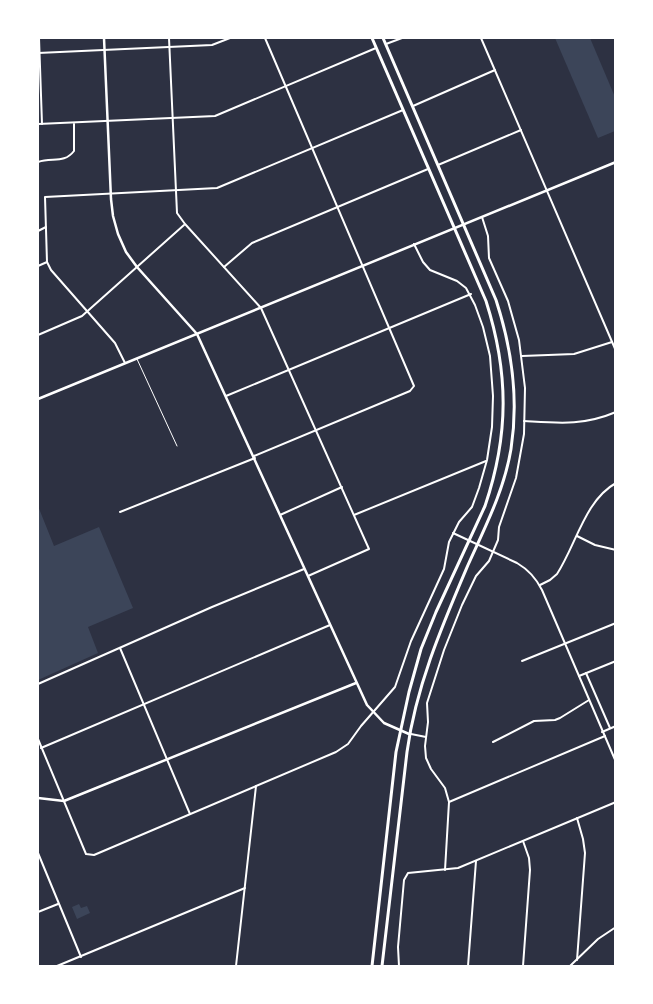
<svg xmlns="http://www.w3.org/2000/svg" width="653" height="1004" viewBox="0 0 653 1004" font-family="'PT Sans',sans-serif">
  <rect width="100%" height="100%" fill="#2d3142"/>
  <g fill="#3c4559">
    <path d="M555,38h35l25,59v34l-17,7z"/>
    <path d="M38,506l16,40 45,-19 34,81 -45,19 10,26 -60,27z"/>
    <path d="M79,904l2,4 6,-2 3,7 -13,6 -5,-12z"/>
  </g>
  <g fill="none" stroke-linecap="round" stroke-linejoin="round">
    <path stroke="#fff" stroke-width="1" d="M137,359l40,87"/>
    <g stroke="#fff" stroke-width="2">
      <path d="M39,38l3,86"/>
      <path d="M169,38l8,175 8,11 76,84 108,241 -61,27"/>
      <path d="M481,38l135,313"/>
      <path d="M386,44l16,-6"/>
      <path d="M38,53l174,-8 18,-7"/>
      <path d="M413,106l82,-36"/>
      <path d="M38,124l177,-8 161,-68"/>
      <path d="M38,162c14,-5 26,2 36,-11v-27"/>
      <path d="M438,165l83,-35"/>
      <path d="M38,231l8,-4"/>
      <path d="M38,266l9,-4"/>
      <path d="M224,267l28,-24 176,-74"/>
      <path d="M38,335l44,-19 102,-91"/>
      <path d="M522,356l52,-2 38,-12"/>
      <path d="M125,363l-10,-20 -64,-73 -4,-8 -2,-65 172,-9 186,-78"/>
      <path d="M226,396l245,-102"/>
      <path d="M524,421c34,2 59,5 92,-9"/>
      <path d="M254,456l156,-65 4,-5 -149,-348"/>
      <path d="M120,512l135,-54"/>
      <path d="M280,515l62,-28"/>
      <path d="M354,515l132,-54"/>
      <path d="M453,533l64,30c12,7 19,15 25,27l74,172"/>
      <path d="M577,536l18,9 21,5"/>
      <path d="M540,585l10,-5 7,-6c19,-29 28,-74 59,-91"/>
      <path d="M120,648l70,166"/>
      <path d="M522,661l94,-38"/>
      <path d="M586,673l24,55"/>
      <path d="M579,676l37,-15"/>
      <path d="M38,684l174,-77 92,-38"/>
      <path d="M602,732l14,-6"/>
      <path d="M411,734l15,3"/>
      <path d="M38,739l48,115 8,1 242,-103 12,-8 13,-18 34,-39 16,-46 33,-72 5,-27 10,-20 13,-15 7,-19 8,-28 5,-33 1,-31 -3,-40 -7,-29 -8,-22 -9,-17 -9,-7 -27,-11 -7,-8 -9,-18"/>
      <path d="M493,742l41,-21 21,-1 5,-2 29,-18"/>
      <path d="M41,748l289,-123"/>
      <path d="M449,802l156,-66"/>
      <path d="M523,841l6,17 1,12 -7,96"/>
      <path d="M38,853l43,104"/>
      <path d="M445,870l4,-68 -4,-14 -14,-19 -5,-11 -1,-12 3,-24 -1,-19 17,-53 18,-45 14,-29 13,-15 9,-21 1,-13 17,-49 8,-44 1,-46 -6,-48 -11,-39 -19,-43 -1,-22 -6,-19"/>
      <path d="M38,912l20,-8"/>
      <path d="M577,960l8,-107 -2,-14 -6,-21"/>
      <path d="M57,966l188,-78"/>
      <path d="M236,966l20,-180"/>
      <path d="M399,966l-1,-19 6,-67 4,-7 50,-5 158,-66"/>
      <path d="M468,966l8,-105"/>
      <path d="M570,966l28,-27 18,-12"/>
    </g>
    <g stroke="#fff" stroke-width="2.5">
      <path d="M104,38l7,161 2,17 5,18 8,18 11,15 60,67 170,371 17,18 25,11"/>
      <path d="M38,798l26,3 292,-118"/>
    </g>
    <path stroke="#fff" stroke-width="2.5" d="M38,399l578,-237"/>
    <g stroke="#fff" stroke-width="3">
      <path d="M372,38l114,263c23,72 23,134 -1,205l-49,106 -15,37 -12,43 -13,60 -24,214"/>
      <path d="M382,966l25,-214c9,-66 35,-126 61,-187 17,-38 36,-74 43,-116 8,-51 1,-100 -15,-149l-113,-262"/>
    </g>
  </g>
  <rect width="653" height="1004" fill="none" stroke="#ffffff" stroke-width="78"/>
</svg>
